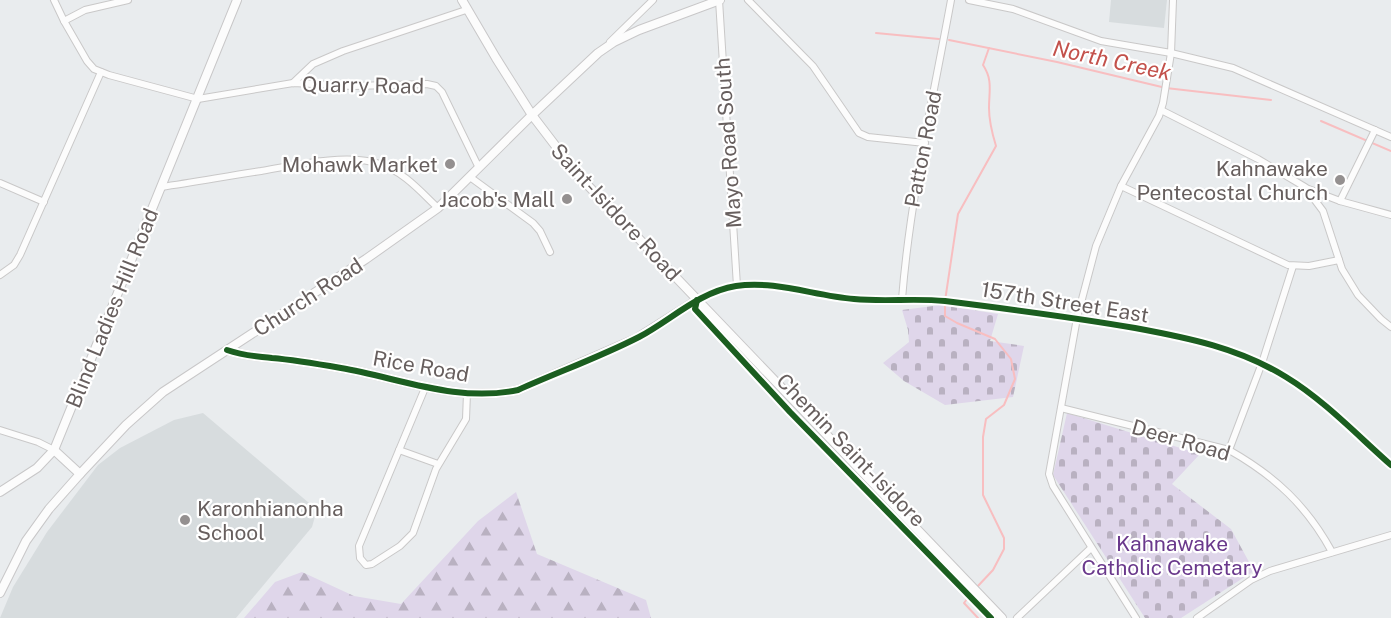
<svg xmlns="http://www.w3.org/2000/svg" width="1391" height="618" viewBox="0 0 1391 618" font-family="'Public Sans',sans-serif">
  <defs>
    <pattern id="forest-firs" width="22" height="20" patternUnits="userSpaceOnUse" patternTransform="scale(1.5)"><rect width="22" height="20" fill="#dfd6ea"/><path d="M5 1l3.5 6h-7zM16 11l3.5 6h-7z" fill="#b9b1c1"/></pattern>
    <pattern id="cemetery-stones" width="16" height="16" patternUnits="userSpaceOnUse" patternTransform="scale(1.5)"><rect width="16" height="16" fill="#dfd6ea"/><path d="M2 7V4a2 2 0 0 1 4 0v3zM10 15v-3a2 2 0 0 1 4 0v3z" fill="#b9b1c1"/></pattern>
  </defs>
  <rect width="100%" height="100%" fill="#e9ecee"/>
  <g fill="#d7dcde">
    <path d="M1111,0h56l-3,28 -55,-6z"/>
    <path d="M203,413l106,90 7,10 -4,14 -76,91h-236l13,-31 34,-55 51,-67 22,-17 54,-28z"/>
  </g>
  <path fill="url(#forest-firs)" d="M516,492l21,62 109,46 5,18h-407l31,-36 27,-10 52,24 47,8 77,-83z"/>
  <g fill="url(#cemetery-stones)">
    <path d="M941,305l57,9 -8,27 34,5 -11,51 -68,8 -41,-24 -21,-18 26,-21 -1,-12 -6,-20z"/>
    <path d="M1067,413l133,41 -28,30 59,45 23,42 -73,47h-36l-92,-143z"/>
  </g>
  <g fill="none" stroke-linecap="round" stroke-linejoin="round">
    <g stroke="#f8bec0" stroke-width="2">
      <path d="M876,33l63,6"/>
      <path d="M949,40l108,22 109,26 105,12"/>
      <path d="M1321,121l70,30"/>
      <path d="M977,587l16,-17 11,-21v-11l-21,-43v-58l3,-18 18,-14 11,-26 -4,-20 -16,-20 -38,-16 -12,-7v-15l13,-87 38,-68c-4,-13 -7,-25 -7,-38 0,-17 4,-28 -6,-43l6,-17"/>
      <path d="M973,591l-9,12 14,15"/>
    </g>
    <defs>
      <g id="street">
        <path d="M54,0l10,21 23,40 7,8 15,6 89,24 95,-16 60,3 74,-2 9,2 6,6 37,76"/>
        <path d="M719,0l18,286"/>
        <path d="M748,0l65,66 46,67 9,4 57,6"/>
        <path d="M969,0l44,9 88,32 70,12 62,15 158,69"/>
        <path d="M64,21l21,-11 43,-10"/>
        <path d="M610,42l43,-42"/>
        <path d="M293,83l20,-19 30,-13 123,-41"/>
        <path d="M1161,110l97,49 47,28 18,24 19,58 16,26 23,24 10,8"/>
        <path d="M470,177l63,46 7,8 10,21"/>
        <path d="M0,183l44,19"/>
        <path d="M1121,186l167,79 21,1 30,-6"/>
        <path d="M161,187c34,-5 67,-11 100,-16 34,-6 86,-18 119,-7 24,8 40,27 58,44"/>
        <path d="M1306,188l34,13 51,14"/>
        <path d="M1340,201l35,-71"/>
        <path d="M0,275l14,-10 6,-10 81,-183"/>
        <path d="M902,299c8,-101 31,-200 49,-299"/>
        <path d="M697,300c12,-5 26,-12 39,-14 39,-5 78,9 116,13 30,4 62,-1 93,2 64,8 127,16 190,27 54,10 104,20 151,49 38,23 72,59 105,88"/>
        <path d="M425,388l-66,158 1,12 6,7 6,-1 28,-18 13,-13 23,-64 30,-50 1,-26"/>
        <path d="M1061,408l168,42c46,26 78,56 103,102"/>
        <path d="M0,430l38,12 16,8"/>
        <path d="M399,450l39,14"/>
        <path d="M1229,450l33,-87 31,-97"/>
        <path d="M1017,618l74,-70"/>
        <path d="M1136,618l-83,-132 -4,-12 28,-156 19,-72 25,-60 38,-70 4,-13 8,-50 2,-53"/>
        <path d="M1197,618l54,-38 19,-9 121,-36"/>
      </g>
      <g id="secondary">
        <path d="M462,0l34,58 36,57 45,59 425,444"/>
        <path d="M227,350c17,6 28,6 45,8 23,2 46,6 69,10 58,10 116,35 177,22l119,-52 60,-38"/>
        <path d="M54,450l26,24"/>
        <path d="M0,492l37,-24 17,-18 183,-450"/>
        <path d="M0,593l26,-52 23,-32 31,-35 46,-49 37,-33 203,-133 72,-51 94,-93 66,-62 16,-11 25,-12 81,-30"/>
      </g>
    </defs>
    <use href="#street" stroke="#c9c8c8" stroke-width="8"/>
    <use href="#secondary" stroke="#c8c7c8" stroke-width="10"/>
    <use href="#street" stroke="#fcfcfc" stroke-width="6"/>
    <use href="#secondary" stroke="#fcfcfc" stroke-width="8"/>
    <defs>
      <g id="cycleway">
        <path d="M697,300l-2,9 95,103 201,206"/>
        <path d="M227,350c17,6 28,6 45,8 23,2 46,6 69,10 58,10 116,35 177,22 40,-18 82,-33 121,-53 32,-17 60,-45 97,-51 39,-6 79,10 118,13 30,3 61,-1 91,2 64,8 127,16 190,27 54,10 104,20 151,49 38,23 72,59 105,88"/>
      </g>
    </defs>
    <use href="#cycleway" stroke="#fff" stroke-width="10"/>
    <use href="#cycleway" stroke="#1b5e20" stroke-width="6"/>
  </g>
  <g fill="#949090" stroke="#fff" stroke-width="2">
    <circle cx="450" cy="164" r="6"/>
    <circle cx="1340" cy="180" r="6"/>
    <circle cx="567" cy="199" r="6"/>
    <circle cx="185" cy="520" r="6"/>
  </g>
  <g text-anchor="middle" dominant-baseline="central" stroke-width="4.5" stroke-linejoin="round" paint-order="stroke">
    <g font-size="21" fill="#675f5e" stroke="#fff">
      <text transform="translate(363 85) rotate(1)">Quarry Road</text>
      <text transform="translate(728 143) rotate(-94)">Mayo Road South</text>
      <text transform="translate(923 149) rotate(-79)">Patton Road</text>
      <text transform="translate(616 212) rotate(47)">Saint-Isidore Road</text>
      <text transform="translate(308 297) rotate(-33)">Church Road</text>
      <text transform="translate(1065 302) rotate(9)">157th Street East</text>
      <text transform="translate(112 308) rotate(-68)">Blind Ladies Hill Road</text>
      <text transform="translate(421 366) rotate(10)">Rice Road</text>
      <text transform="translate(1181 440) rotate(16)">Deer Road</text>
      <text transform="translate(851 450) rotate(46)">Chemin Saint-Isidore</text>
    </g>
    <g font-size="21" fill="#675f5e" stroke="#fff" text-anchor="end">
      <text x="438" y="164">Mohawk Market</text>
      <text x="1328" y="168">Kahnawake<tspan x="1328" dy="24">Pentecostal Church</tspan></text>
      <text x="555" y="199">Jacob's Mall</text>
      <text x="197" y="508" text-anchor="start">Karonhianonha<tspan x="197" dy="24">School</tspan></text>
    </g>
    <g font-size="21" fill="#6a398c" stroke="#fff">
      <text x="1172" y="543">Kahnawake<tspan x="1172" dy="24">Catholic Cemetary</tspan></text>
    </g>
    <g font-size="22" font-style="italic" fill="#c3514b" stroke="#fff">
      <text transform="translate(1112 60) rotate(12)">North Creek</text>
    </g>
  </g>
</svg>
